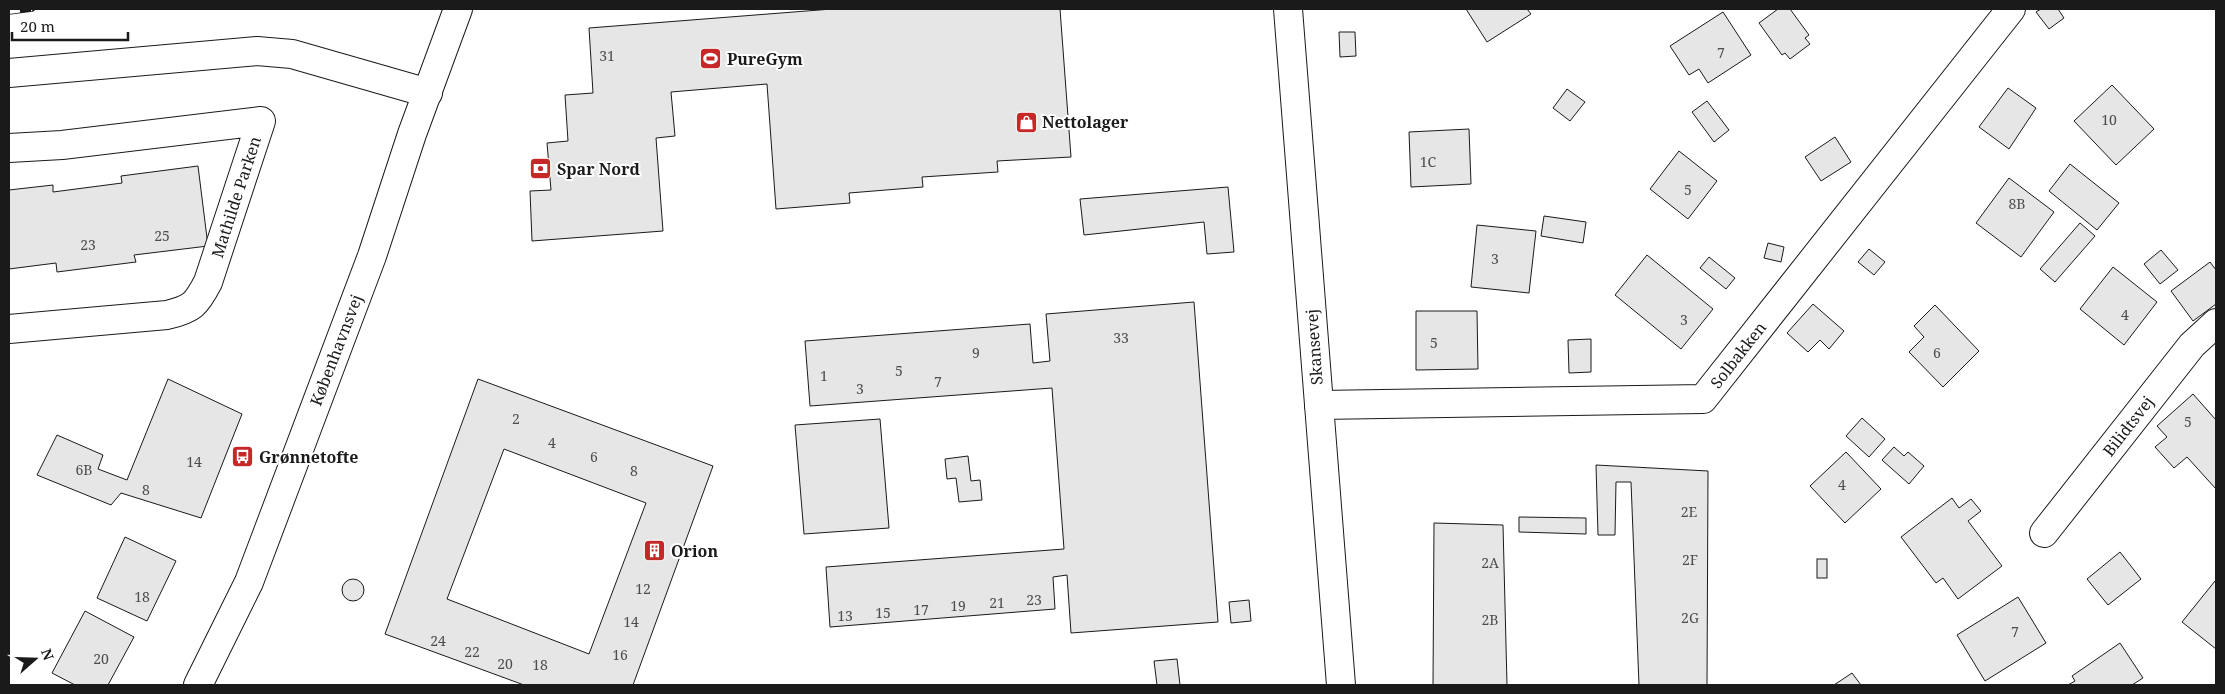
<svg xmlns="http://www.w3.org/2000/svg" width="2225" height="694" viewBox="0 0 2225 694" font-family="'Noto Serif',serif">
  <rect width="100%" height="100%" fill="#fff"/>
  <g fill="#e6e6e6" stroke="#1a1a1a" fill-rule="evenodd">
    <path d="M832,9h228l11,148 -74,4 1,11 -76,5 1,10 -74,6 1,10 -74,6 -9,-125 -96,8 4,44 -19,2 7,93 -131,10 -2,-50 21,-1 -4,-47 21,-2 -3,-46 28,-2 -4,-65z"/>
    <path d="M1466,9h61l4,5 -44,28z"/>
    <path d="M1778,9h12l19,26 -4,3 5,6 -20,15 -5,-6 -3,2 -23,-32z"/>
    <path d="M2041,9h17l6,9 -15,11 -13,-17z"/>
    <path d="M1723,12l28,43 -43,28 -9,-14 -10,6 -19,-29z"/>
    <path d="M1339,32h16l1,24 -16,1z"/>
    <path d="M2112,85l42,44 -38,36 -42,-44z"/>
    <path d="M2008,88l28,20 -27,41 -30,-22z"/>
    <path d="M1567,89l18,13 -15,19 -17,-13z"/>
    <path d="M1707,101l22,29 -15,12 -22,-30z"/>
    <path d="M1469,129l2,55 -60,3 -2,-55z"/>
    <path d="M1835,137l16,25 -30,19 -16,-24z"/>
    <path d="M1679,151l38,30 -29,38 -38,-30z"/>
    <path d="M2070,164l49,39 -22,27 -48,-39z"/>
    <path d="M198,166l10,80 -74,9 2,7 -79,10 -1,-9 -47,6v-79l44,-5v7l69,-9 -1,-7z"/>
    <path d="M2009,178l45,34 -33,45 -45,-34z"/>
    <path d="M1228,187l6,65 -27,2 -3,-32 -120,13 -4,-36z"/>
    <path d="M1544,216l42,6 -3,21 -42,-7z"/>
    <path d="M2080,223l15,13 -40,46 -15,-13z"/>
    <path d="M1477,225l59,6 -7,62 -58,-6z"/>
    <path d="M1768,243l16,4 -3,15 -17,-4z"/>
    <path d="M1869,249l16,13 -11,13 -16,-13z"/>
    <path d="M2161,250l17,20 -18,14 -16,-20z"/>
    <path d="M1647,255l66,54 -32,40 -66,-54z"/>
    <path d="M1709,257l26,21 -9,11 -26,-21z"/>
    <path d="M2210,262l6,8v34l-23,17 -22,-30z"/>
    <path d="M2113,267l44,35 -33,43 -44,-36z"/>
    <path d="M1194,302l24,320 -147,11 -4,-58 -14,2 2,32 -225,18 -4,-60 238,-18 -12,-161 -242,18 -5,-65 225,-17 3,39 17,-2 -4,-47z"/>
    <path d="M1813,304l31,27 -15,18 -9,-9 -12,12 -21,-19z"/>
    <path d="M1935,305l44,46 -36,36 -34,-35 15,-15 -10,-11z"/>
    <path d="M1416,311h61l1,58 -62,1z"/>
    <path d="M1591,339v33l-22,1 -1,-33z"/>
    <path d="M168,379l74,35 -41,104 -80,-25 -10,12 -74,-30 20,-40 46,20 -5,14 29,11z"/>
    <path d="M478,379l235,87 -80,219h-109l-139,-51zM504,449l142,54 -57,151 -142,-55z"/>
    <path d="M2193,394l23,26v69l-29,-32 -13,11 -19,-21 12,-10 -10,-11z"/>
    <path d="M1862,418l23,21 -16,18 -23,-21z"/>
    <path d="M880,419l9,109 -85,6 -9,-109z"/>
    <path d="M1894,447l10,9 4,-4 16,14 -15,18 -27,-24z"/>
    <path d="M1846,452l35,37 -36,34 -35,-37z"/>
    <path d="M968,456l3,25 9,-1 2,20 -23,2 -3,-24 -9,1 -2,-20z"/>
    <path d="M1596,465l112,6 -1,214h-68l-8,-203h-15l-1,53h-17z"/>
    <path d="M1952,498l7,10 12,-9 10,12 -13,10 34,45 -44,33 -15,-21 -7,5 -35,-46z"/>
    <path d="M1519,517l67,1v16l-67,-2z"/>
    <path d="M1434,523l69,2 4,160h-74z"/>
    <path d="M125,537l51,24 -29,60 -50,-23z"/>
    <path d="M2120,552l21,27 -33,26 -21,-26z"/>
    <rect x="1817" y="559" width="10" height="19"/>
    <circle cx="353" cy="590" r="11"/>
    <path d="M2215,581h1v68l-34,-27z"/>
    <path d="M2018,597l28,46 -61,38 -28,-46z"/>
    <path d="M1249,600l2,21 -20,2 -2,-21z"/>
    <path d="M85,611l49,26 -26,48h-33l-23,-12z"/>
    <path d="M2120,643l23,35 -11,7h-64l7,-4 -3,-5z"/>
    <path d="M1177,659l3,26h-23l-3,-24z"/>
    <path d="M1852,673l9,12h-27z"/>
  </g>
  <g fill="none" stroke-linecap="round" stroke-linejoin="round">
    <defs>
      <g id="minor">
        <path d="M1288,9l53,676"/>
        <path d="M9,73l248,-22 35,3 136,39"/>
        <path d="M9,148l53,-3 199,-24 -53,161c-12,23 -16,27 -41,33l-158,14"/>
        <path d="M1319,405l384,-6 308,-390"/>
        <path d="M2044,533l148,-188 24,-22"/>
        <path d="M198,685l51,-103 123,-326 40,-122 46,-125"/>
      </g>
    </defs>
    <use href="#minor" stroke="#1a1a1a" stroke-width="30"/>
    <use href="#minor" stroke="#fff" stroke-width="28"/>
    <defs>
      <path id="rail" d="M9,12l23,-3"/>
    </defs>
    <use href="#rail" stroke="#1a1a1a" stroke-width="5.5"/>
    <use href="#rail" stroke="#fff" stroke-width="4" stroke-dasharray="11" stroke-linecap="butt"/>
  </g>
  <defs>
    <symbol id="stadium-square" viewBox="-11 -11 22 22"><rect x="-9" y="-9" width="18" height="18" rx="4" fill="#c62828" stroke="#fff"/><path d="M0-5a6.5 5 0 1 0 0 10a6.5 5 0 1 0 0-10ZM-3.5-1.8h7v3.6h-7Z" fill="#fff"/></symbol>
    <symbol id="shop-square" viewBox="-11 -11 22 22"><rect x="-9" y="-9" width="18" height="18" rx="4" fill="#c62828" stroke="#fff"/><path d="M-5-2.5h2.3a2.7 3.5 0 0 1 5.4 0H5L5.5 6h-11ZM-1.5-2.5h3a1.5 2.3 0 0 0-3 0Z" fill="#fff"/></symbol>
    <symbol id="bank-square" viewBox="-11 -11 22 22"><rect x="-9" y="-9" width="18" height="18" rx="4" fill="#c62828" stroke="#fff"/><path d="M-6-4H6V4H-6ZM0-2.3a2.3 2.3 0 1 0 0 4.6a2.3 2.3 0 1 0 0-4.6Z" fill="#fff"/></symbol>
    <symbol id="bus-square" viewBox="-11 -11 22 22"><rect x="-9" y="-9" width="18" height="18" rx="4" fill="#c62828" stroke="#fff"/><path d="M-5-6H5V4H4V6H2V4H-2V6H-4V4H-5ZM-3.5-4V0h7V-4ZM-3.5 1.2v1.5H-2V1.2ZM2 1.2v1.5H3.5V1.2Z" fill="#fff"/></symbol>
    <symbol id="building-square" viewBox="-11 -11 22 22"><rect x="-9" y="-9" width="18" height="18" rx="4" fill="#c62828" stroke="#fff"/><path d="M-4-6H4V6H1V3H-1V6H-4ZM-2.5-4.3h1.7v1.8h-1.7ZM.8-4.3h1.7v1.8H.8ZM-2.5-1h1.7V.8h-1.7ZM.8-1h1.7V.8H.8Z" fill="#fff"/></symbol>
  </defs>
  <g fill-rule="evenodd">
    <use href="#stadium-square" x="698" y="46" width="25" height="25"/>
    <use href="#shop-square" x="1014" y="110" width="25" height="25"/>
    <use href="#bank-square" x="528" y="156" width="25" height="25"/>
    <use href="#bus-square" x="230" y="444" width="25" height="25"/>
    <use href="#building-square" x="642" y="538" width="25" height="25"/>
  </g>
  <g text-anchor="middle" dominant-baseline="central" stroke-width="4" stroke-linejoin="round" paint-order="stroke">
    <g font-size="14" fill="#4d4d4d">
      <text x="1721" y="52">7</text>
      <text x="607" y="55">31</text>
      <text x="2109" y="119">10</text>
      <text x="1428" y="161">1C</text>
      <text x="1688" y="189">5</text>
      <text x="2017" y="203">8B</text>
      <text x="162" y="235">25</text>
      <text x="88" y="244">23</text>
      <text x="1495" y="258">3</text>
      <text x="2125" y="314">4</text>
      <text x="1684" y="319">3</text>
      <text x="1121" y="337">33</text>
      <text x="1434" y="342">5</text>
      <text x="976" y="352">9</text>
      <text x="1937" y="352">6</text>
      <text x="899" y="370">5</text>
      <text x="824" y="375">1</text>
      <text x="938" y="381">7</text>
      <text x="860" y="388">3</text>
      <text x="516" y="418">2</text>
      <text x="2188" y="421">5</text>
      <text x="552" y="442">4</text>
      <text x="594" y="456">6</text>
      <text x="194" y="461">14</text>
      <text x="84" y="469">6B</text>
      <text x="634" y="470">8</text>
      <text x="1842" y="484">4</text>
      <text x="146" y="489">8</text>
      <text x="1689" y="511">2E</text>
      <text x="1690" y="559">2F</text>
      <text x="1490" y="562">2A</text>
      <text x="643" y="588">12</text>
      <text x="142" y="596">18</text>
      <text x="1034" y="599">23</text>
      <text x="997" y="602">21</text>
      <text x="958" y="605">19</text>
      <text x="921" y="609">17</text>
      <text x="883" y="612">15</text>
      <text x="845" y="615">13</text>
      <text x="1690" y="617">2G</text>
      <text x="1490" y="619">2B</text>
      <text x="631" y="621">14</text>
      <text x="2015" y="631">7</text>
      <text x="438" y="640">24</text>
      <text x="472" y="651">22</text>
      <text x="620" y="654">16</text>
      <text x="101" y="658">20</text>
      <text x="505" y="663">20</text>
      <text x="540" y="664">18</text>
    </g>
    <g font-size="16" font-weight="bold" fill="#1a1a1a" stroke="#fff" text-anchor="start">
      <text x="727" y="59">PureGym</text>
      <text x="1042" y="122">Nettolager</text>
      <text x="557" y="169">Spar Nord</text>
      <text x="259" y="457">Grønnetofte</text>
      <text x="671" y="551">Orion</text>
    </g>
    <g font-size="16" fill="#1a1a1a" stroke="#fff">
      <text transform="translate(236 197) rotate(-72)">Mathilde Parken</text>
      <text transform="translate(1314 347) rotate(-94)">Skansevej</text>
      <text transform="translate(336 350) rotate(-69)">Københavnsvej</text>
      <text transform="translate(1738 355) rotate(-52)">Solbakken</text>
      <text transform="translate(2128 426) rotate(-52)">Bilidtsvej</text>
    </g>
  </g>
  <rect width="2225" height="694" fill="none" stroke="#1a1a1a" stroke-width="20"/>
  <g transform="translate(35 659) rotate(70)" stroke="#ffffff" stroke-width="4" paint-order="stroke">
  <path d="M0-4L9 19L0 12L-9 19Z" fill="#1a1a1a"/>
  <text y="-8" font-size="14" font-weight="bold" text-anchor="middle" fill="#1a1a1a">N</text>
  </g>
  <path d="M12 32v8h116v-8" fill="none" stroke="#1a1a1a" stroke-width="2.5"/>
  <text x="20" y="32" font-size="15" fill="#1a1a1a" stroke="#ffffff" stroke-width="4" paint-order="stroke">20 m</text>
</svg>
